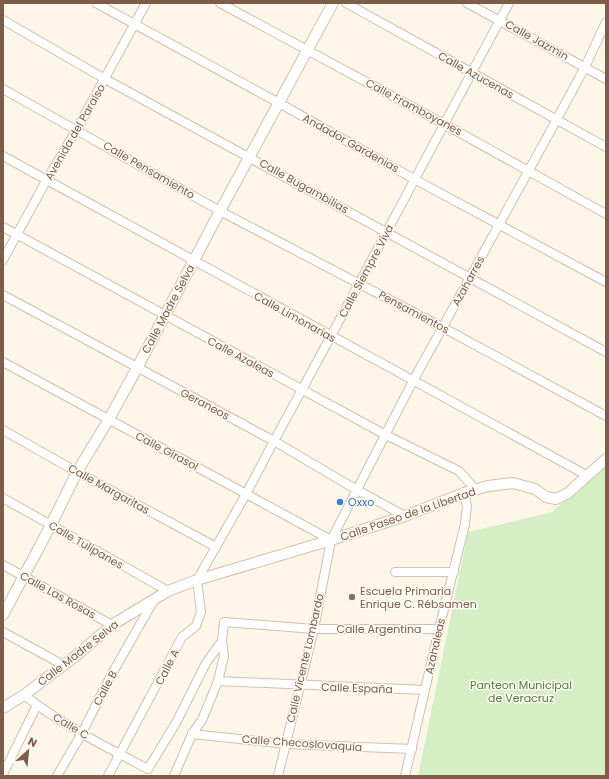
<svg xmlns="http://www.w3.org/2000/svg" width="609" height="779" viewBox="0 0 609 779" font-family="Poppins,sans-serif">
  <rect width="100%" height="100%" fill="#fef7e9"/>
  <path fill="#d5eec5" d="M606,463v313h-188l50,-244 84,-20z"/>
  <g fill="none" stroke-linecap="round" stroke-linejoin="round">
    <defs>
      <g id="minor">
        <path d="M96,3l183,100 135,76 192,103"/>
        <path d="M220,3l224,121 162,90"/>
        <path d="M346,3l260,144"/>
        <path d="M467,3l139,76"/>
        <path d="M3,20l102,59 501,273"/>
        <path d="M3,89l217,122 222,116 164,89"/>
        <path d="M3,156l585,320"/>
        <path d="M3,227l381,207 75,37 17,19"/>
        <path d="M3,260l43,-79 31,-52 69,-126"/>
        <path d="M3,295l271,146 83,49 48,26"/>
        <path d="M3,362l328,178"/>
        <path d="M3,430l74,42 139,75"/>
        <path d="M3,498l165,93"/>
        <path d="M3,565l109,60"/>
        <path d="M395,572h59"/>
        <path d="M3,632l60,33"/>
        <path d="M218,681l207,9"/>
        <path d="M24,695c38,30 82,52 124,74"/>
        <path d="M192,734l94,10 126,5"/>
        <path d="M148,769l29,-48 29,-58 16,-22 2,-19 90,7h125"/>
        <path d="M3,774l34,-69"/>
        <path d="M57,776l25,-43 27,-54 45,-79"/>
        <path d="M108,776l74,-139 14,-11 5,-14 -4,-32 49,-86 28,-53 57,-105 178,-333"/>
        <path d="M174,776l18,-42 10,-14 16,-39 6,-25 -2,-15"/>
        <path d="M278,776l36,-147 17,-89 82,-159 144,-262 28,-52 21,-45"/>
        <path d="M405,776l34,-147 26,-105 2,-18 -3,-13"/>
      </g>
      <g id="tertiary">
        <path d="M3,615l48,-90 26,-53 32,-53 28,-51 83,-157 113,-208"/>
        <path d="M3,708l21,-13 53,-40 35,-30 56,-34 29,-11 134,-40 74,-24 59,-23 24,-7 25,-3 22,6 11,8 10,2 12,-6 38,-34"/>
      </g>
    </defs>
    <use href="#minor" stroke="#d3bfad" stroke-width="10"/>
    <use href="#tertiary" stroke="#d3bfad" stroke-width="12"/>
    <use href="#minor" stroke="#fff" stroke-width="8"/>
    <use href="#tertiary" stroke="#fff" stroke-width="10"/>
  </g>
  <circle fill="#3f7fe0" stroke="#fffaf1" stroke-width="1.5" cx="340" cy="502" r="4"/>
  <circle fill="#8d6e63" stroke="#fffaf1" stroke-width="1.5" cx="352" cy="597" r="4"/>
  <g text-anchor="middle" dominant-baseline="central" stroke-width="3" stroke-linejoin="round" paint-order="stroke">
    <g font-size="11" fill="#7d5d49" stroke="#fffaf1">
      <text transform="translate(537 40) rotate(29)">Calle Jazmín</text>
      <text transform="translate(476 75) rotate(29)">Calle Azucenas</text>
      <text transform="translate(414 107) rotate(28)">Calle Framboyanes</text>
      <text transform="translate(75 132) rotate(-60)">Avenida del Paraíso</text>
      <text transform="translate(351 143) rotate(29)">Andador Gardenias</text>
      <text transform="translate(149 170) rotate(30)">Calle Pensamiento</text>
      <text transform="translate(304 186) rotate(29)">Calle Bugambilias</text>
      <text transform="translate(366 271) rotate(-62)">Calle Siempre Viva</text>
      <text transform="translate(468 281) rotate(-61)">Azaharres</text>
      <text transform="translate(168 309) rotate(-62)">Calle Madre Selva</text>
      <text transform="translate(414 312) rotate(28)">Pensamientos</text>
      <text transform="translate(295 317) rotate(29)">Calle Limonarias</text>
      <text transform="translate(241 357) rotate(28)">Calle Azaleas</text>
      <text transform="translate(205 404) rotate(28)">Geraneos</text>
      <text transform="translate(167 451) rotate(28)">Calle Girasol</text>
      <text transform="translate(109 489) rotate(29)">Calle Margaritas</text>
      <text transform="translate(408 514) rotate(-19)">Calle Paseo de la Libertad</text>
      <text transform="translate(86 545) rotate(30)">Calle Tulipanes</text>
      <text transform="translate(58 595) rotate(29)">Calle Las Rosas</text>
      <text x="379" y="629">Calle Argentina</text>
      <text transform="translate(435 646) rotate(-77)">Azahaleas</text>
      <text transform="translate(78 653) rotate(-38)">Calle Madre Selva</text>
      <text transform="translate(305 658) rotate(-77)">Calle Vicente Lombardo</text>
      <text transform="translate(167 667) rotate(-63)">Calle A</text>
      <text transform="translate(105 688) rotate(-62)">Calle B</text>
      <text transform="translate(357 688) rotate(2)">Calle España</text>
      <text transform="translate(71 726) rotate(31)">Calle C</text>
      <text transform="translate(302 743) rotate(4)">Calle Checoslovaquia</text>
    </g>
    <g font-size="11" fill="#366cbe" stroke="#fffaf1" text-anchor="start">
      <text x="348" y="502">Oxxo</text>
    </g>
    <g font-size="11" fill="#785e54" stroke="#fffaf1" text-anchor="start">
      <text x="360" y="591">Escuela Primaria<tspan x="360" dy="13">Enrique C. Rébsamen</tspan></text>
    </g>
    <g font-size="11" fill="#4e7d3c" stroke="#fffaf1">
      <text x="521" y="685">Panteon Municipal<tspan x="521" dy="13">de Veracruz</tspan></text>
    </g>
  </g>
  <rect width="609" height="779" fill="none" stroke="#7d5d49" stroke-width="8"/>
  <g transform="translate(28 751) rotate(27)" stroke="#fffaf1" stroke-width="3" paint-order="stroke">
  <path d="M0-3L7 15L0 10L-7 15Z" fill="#7d5d49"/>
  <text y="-6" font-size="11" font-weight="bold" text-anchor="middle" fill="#7d5d49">N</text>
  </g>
</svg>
